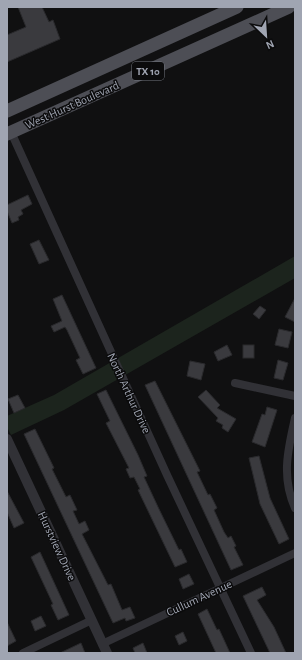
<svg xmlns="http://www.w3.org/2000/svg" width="302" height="660" viewBox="0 0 302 660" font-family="'Alegreya Sans',sans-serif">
  <rect width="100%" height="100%" fill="#101011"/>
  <path fill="#1c241d" d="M295,256v22l-231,132 -53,25 -4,-8v-11l47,-21z"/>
  <g fill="#3a3a3e" stroke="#2a2a2d">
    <path d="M18,7h24l7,15 4,-2 7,19 -53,23v-27l19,-8z"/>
    <path d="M28,195l4,9 -11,6 2,4 -5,3 1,3 -7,3 -5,-12v-6z"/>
    <path d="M39,240l10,20 -10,4 -9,-20z"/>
    <path d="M62,295l34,73 -13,6 -7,-14 4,-2 -13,-28 -2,-3 -11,5 -3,-6 11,-5 -9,-22z"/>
    <path d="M295,298v24l-10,-5z"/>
    <path d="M260,306l6,4 -7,9 -6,-5z"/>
    <path d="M279,329l13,3 -4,16 -13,-3z"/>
    <path d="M227,345l5,10 -14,6 -4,-9z"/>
    <rect x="243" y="345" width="11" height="13"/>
    <path d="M278,360l10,3 -5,17 -9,-2z"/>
    <path d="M190,361l15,3 -4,16 -14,-4z"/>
    <path d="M155,381l45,90 -3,1 11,23 2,-1 7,14 -3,2 10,22 4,6 3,-2 5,10 -2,1 9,18 -12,5 -86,-185z"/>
    <path d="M106,390l32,65 9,21 -3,1 14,30 21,43 2,-1 6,13 -12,5 -37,-77 2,-1 -6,-12 -4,1 -4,-9 3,-1 -23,-45 4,-2 -13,-27z"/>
    <path d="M206,390l14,15 -3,3 19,11 -8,13 -6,-4 1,-3 -7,-4 2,-3 -20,-21z"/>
    <path d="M18,395l7,13 -11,5 -6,-14z"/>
    <path d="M267,407l10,3 -12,37 -13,-5 10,-28 3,1z"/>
    <path d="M35,429l19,39 -2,1 14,28 4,-2 7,15 -4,1 6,13 6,-3 4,9 -7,4 26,51 3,-1 11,26 8,-3 5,11 -9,3 -1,-3 -12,5 -89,-189z"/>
    <path d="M259,456l11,42 19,41 -10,5 -19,-40 -11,-46z"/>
    <path d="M7,491l17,32 -10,5 -7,-16z"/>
    <path d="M40,552l29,63 -11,5 -7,-15 2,-1 -22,-47z"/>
    <path d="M189,574l5,10 -11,5 -4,-10z"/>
    <path d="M262,587l4,8 -9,5 17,27 12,26h-16l-27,-57z"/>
    <path d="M207,609l10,21 2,-1 11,24h-14l-18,-39z"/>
    <path d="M41,616l5,10 -11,5 -4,-10z"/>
    <path d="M7,622l9,19 -9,5z"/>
    <path d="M183,632l4,9 -8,4 -4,-9z"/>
    <path d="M81,643l4,10h-25z"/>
    <path d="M143,643l4,10h-12l-2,-5z"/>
  </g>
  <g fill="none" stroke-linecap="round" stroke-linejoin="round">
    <g stroke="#313136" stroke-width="8">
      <path d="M11,132l156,343 84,178"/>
      <path d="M235,383l60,13"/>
      <path d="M295,418c-7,31 -14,59 0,90"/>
      <path d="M102,644l193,-91"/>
      <path d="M23,653l69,-33"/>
    </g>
    <path stroke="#313136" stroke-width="10" d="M7,439l100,214"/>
    <g stroke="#4d4e55" stroke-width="13">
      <path d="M7,111l230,-104"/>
      <path d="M7,134l282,-127"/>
    </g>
  </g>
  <g text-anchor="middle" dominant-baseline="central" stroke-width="3" stroke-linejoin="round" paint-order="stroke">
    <rect fill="#0b0b0c" stroke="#737780" stroke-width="1" x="132" y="62" width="32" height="18" rx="3"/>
    <g font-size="11" font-weight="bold" fill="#a0a5b2">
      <text x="148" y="71">TX 10</text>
    </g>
    <g font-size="12" fill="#a0a5b2" stroke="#0b0b0c">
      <text transform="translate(72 105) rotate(-24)">West Hurst Boulevard</text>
      <text transform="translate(129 393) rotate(65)">North Arthur Drive</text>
      <text transform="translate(57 546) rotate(65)">Hurstview Drive</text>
      <text transform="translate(199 598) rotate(-25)">Cullum Avenue</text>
    </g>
  </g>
  <rect width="302" height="660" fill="none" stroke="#a0a5b2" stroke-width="16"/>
  <g transform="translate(266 36) rotate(155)" stroke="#0b0b0c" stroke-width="3" paint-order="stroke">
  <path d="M0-3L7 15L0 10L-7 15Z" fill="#a0a5b2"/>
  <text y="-6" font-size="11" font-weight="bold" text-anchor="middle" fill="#a0a5b2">N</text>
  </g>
</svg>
